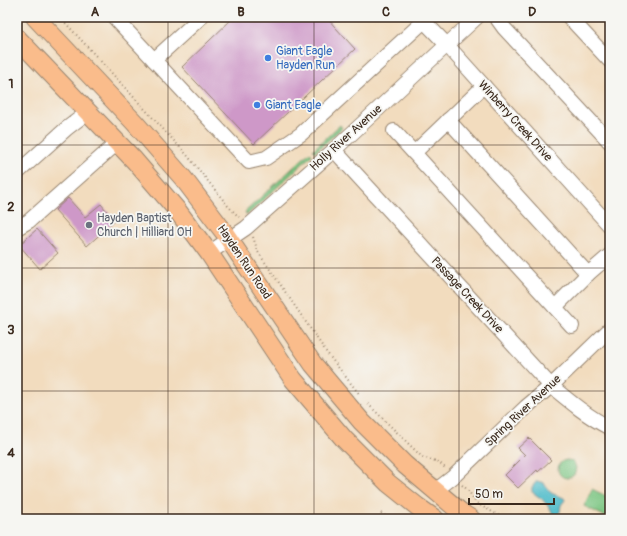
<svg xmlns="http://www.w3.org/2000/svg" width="627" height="536" viewBox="0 0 627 536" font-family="Pangolin,sans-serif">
  <rect width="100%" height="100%" fill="#f6f6f2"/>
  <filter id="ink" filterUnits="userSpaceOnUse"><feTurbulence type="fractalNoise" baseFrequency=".025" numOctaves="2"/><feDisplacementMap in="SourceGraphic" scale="8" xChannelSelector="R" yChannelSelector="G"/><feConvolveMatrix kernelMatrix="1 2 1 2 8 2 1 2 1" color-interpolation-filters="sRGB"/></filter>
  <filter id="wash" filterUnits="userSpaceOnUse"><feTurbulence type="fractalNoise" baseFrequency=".012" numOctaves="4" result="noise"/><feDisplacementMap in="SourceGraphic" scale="16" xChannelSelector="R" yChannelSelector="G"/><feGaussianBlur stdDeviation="0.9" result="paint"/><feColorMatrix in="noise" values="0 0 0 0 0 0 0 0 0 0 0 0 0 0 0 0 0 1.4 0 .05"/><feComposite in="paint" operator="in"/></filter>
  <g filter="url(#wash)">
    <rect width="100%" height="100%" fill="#f2dcbe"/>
    <g fill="#7dc683" stroke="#5c7850">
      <path d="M340,125l2,3 -27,24 -2,-2z"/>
      <path d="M310,152l2,3 -65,60 -2,-3z"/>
      <circle cx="567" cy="469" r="9"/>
      <path d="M592,489l18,9v21l-26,-13z"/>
    </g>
    <path fill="#50bcca" stroke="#467374" d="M537,481l7,2c6,12 8,10 20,15l1,2 -4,5 -1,7 -2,2h-5l-5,-8 -6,-7 -10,-7v-5z"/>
    <g id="blocks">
      <g fill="#ce98c8">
        <path d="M234,17h92l29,32 -101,95 -72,-77z"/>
        <path d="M68,198l17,19 16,-13 14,17 -28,25 -32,-36z"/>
        <path d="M37,229l21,24 -18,16 -21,-24z"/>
        <path d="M529,438l22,22 -13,12 -1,-2 -19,18 -13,-13 20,-20 -7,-7z"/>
      </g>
    </g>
  </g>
  <g filter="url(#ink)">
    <use href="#blocks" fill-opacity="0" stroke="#96836e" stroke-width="1"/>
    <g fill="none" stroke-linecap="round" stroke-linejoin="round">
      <defs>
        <g id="minor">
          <path d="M114,17l135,145 17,-4 35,-24 123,-113"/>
          <path d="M420,17l27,28 163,181"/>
          <path d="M496,17l8,11 106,114"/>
          <path d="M569,17l41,44"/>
          <path d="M154,60l47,-43"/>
          <path d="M448,120l140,154"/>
          <path d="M394,131l178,195"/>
          <path d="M334,150l217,236c18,15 37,31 59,42"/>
          <path d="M414,153l70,-67"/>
          <path d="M17,173l49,-44 22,-17"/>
          <path d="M17,228l12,-7 88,-78"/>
          <path d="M209,253l37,-25 88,-78 143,-133"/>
          <path d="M555,307l33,-33 22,-19"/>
          <path d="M435,491l18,-14 73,-70 25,-21 59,-57"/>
        </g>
        <g id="major">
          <path d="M35,17l100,106 48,55 41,54 89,132 49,58 43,43 58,49 8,5"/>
          <path d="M17,38l117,122 43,50 32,43 84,126 51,60 44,44 30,24 17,12"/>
        </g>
      </defs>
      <use href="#minor" stroke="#96836e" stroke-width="16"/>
      <use href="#major" stroke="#96836e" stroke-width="20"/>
      <g stroke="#96836e" stroke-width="2" stroke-dasharray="1 3" stroke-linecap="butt">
        <path d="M60,17l127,138 41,51 11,11"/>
        <path d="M253,237l5,15 69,101 33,42"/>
        <path d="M368,404l54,53 17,5 6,6"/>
        <path d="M462,485l6,5 8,13 29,16"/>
        <path d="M381,513l9,6"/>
      </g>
      <use href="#minor" stroke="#fff" stroke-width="14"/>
      <use href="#major" stroke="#fabc8b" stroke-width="18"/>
    </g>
  </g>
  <path fill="none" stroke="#3b2a1e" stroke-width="1" stroke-opacity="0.55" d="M168,17v502M314,17v502M459,17v502M17,145h593M17,268h593M17,391h593"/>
  <g fill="#3f7fe0" stroke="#f6f6f2" stroke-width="1.5">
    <circle cx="268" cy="58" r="4"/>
    <circle cx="257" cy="105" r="4"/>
  </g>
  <circle fill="#6b7280" stroke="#f6f6f2" stroke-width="1.5" cx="89" cy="225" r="4"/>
  <g text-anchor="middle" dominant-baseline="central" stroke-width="3.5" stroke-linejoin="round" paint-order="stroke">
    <g font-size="12" fill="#366cbe" stroke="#f6f6f2" text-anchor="start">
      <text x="276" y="51">Giant Eagle<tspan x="276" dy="14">Hayden Run</tspan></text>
      <text x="265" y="105">Giant Eagle</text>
    </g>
    <g font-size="12" fill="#3b2a1e" stroke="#f6f6f2">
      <text transform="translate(515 121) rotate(48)">Winberry Creek Drive</text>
      <text transform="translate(346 138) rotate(-42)">Holly River Avenue</text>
      <text transform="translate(244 262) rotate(56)">Hayden Run Road</text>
      <text transform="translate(467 295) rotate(47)">Passage Creek Drive</text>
      <text transform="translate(523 411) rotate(-43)">Spring River Avenue</text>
    </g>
    <g font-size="12" fill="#5b616d" stroke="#f6f6f2" text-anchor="start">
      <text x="97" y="218">Hayden Baptist<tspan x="97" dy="14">Church | Hilliard OH</tspan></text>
    </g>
  </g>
  <rect width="627" height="536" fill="none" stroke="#f6f6f2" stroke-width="44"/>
  <path d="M469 498v6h85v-6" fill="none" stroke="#3b2a1e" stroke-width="2"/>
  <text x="475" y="498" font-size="12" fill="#3b2a1e" stroke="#f6f6f2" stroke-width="3" paint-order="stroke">50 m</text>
  <rect x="22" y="22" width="583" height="492" fill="none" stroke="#3b2a1e" stroke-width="1.5"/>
  <g font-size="13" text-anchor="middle" font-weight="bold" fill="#3b2a1e">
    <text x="95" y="16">A</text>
    <text x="241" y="16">B</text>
    <text x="386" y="16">C</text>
    <text x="532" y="16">D</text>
    <text x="11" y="88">1</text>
    <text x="11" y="211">2</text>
    <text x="11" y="334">3</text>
    <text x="11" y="457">4</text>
  </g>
</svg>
